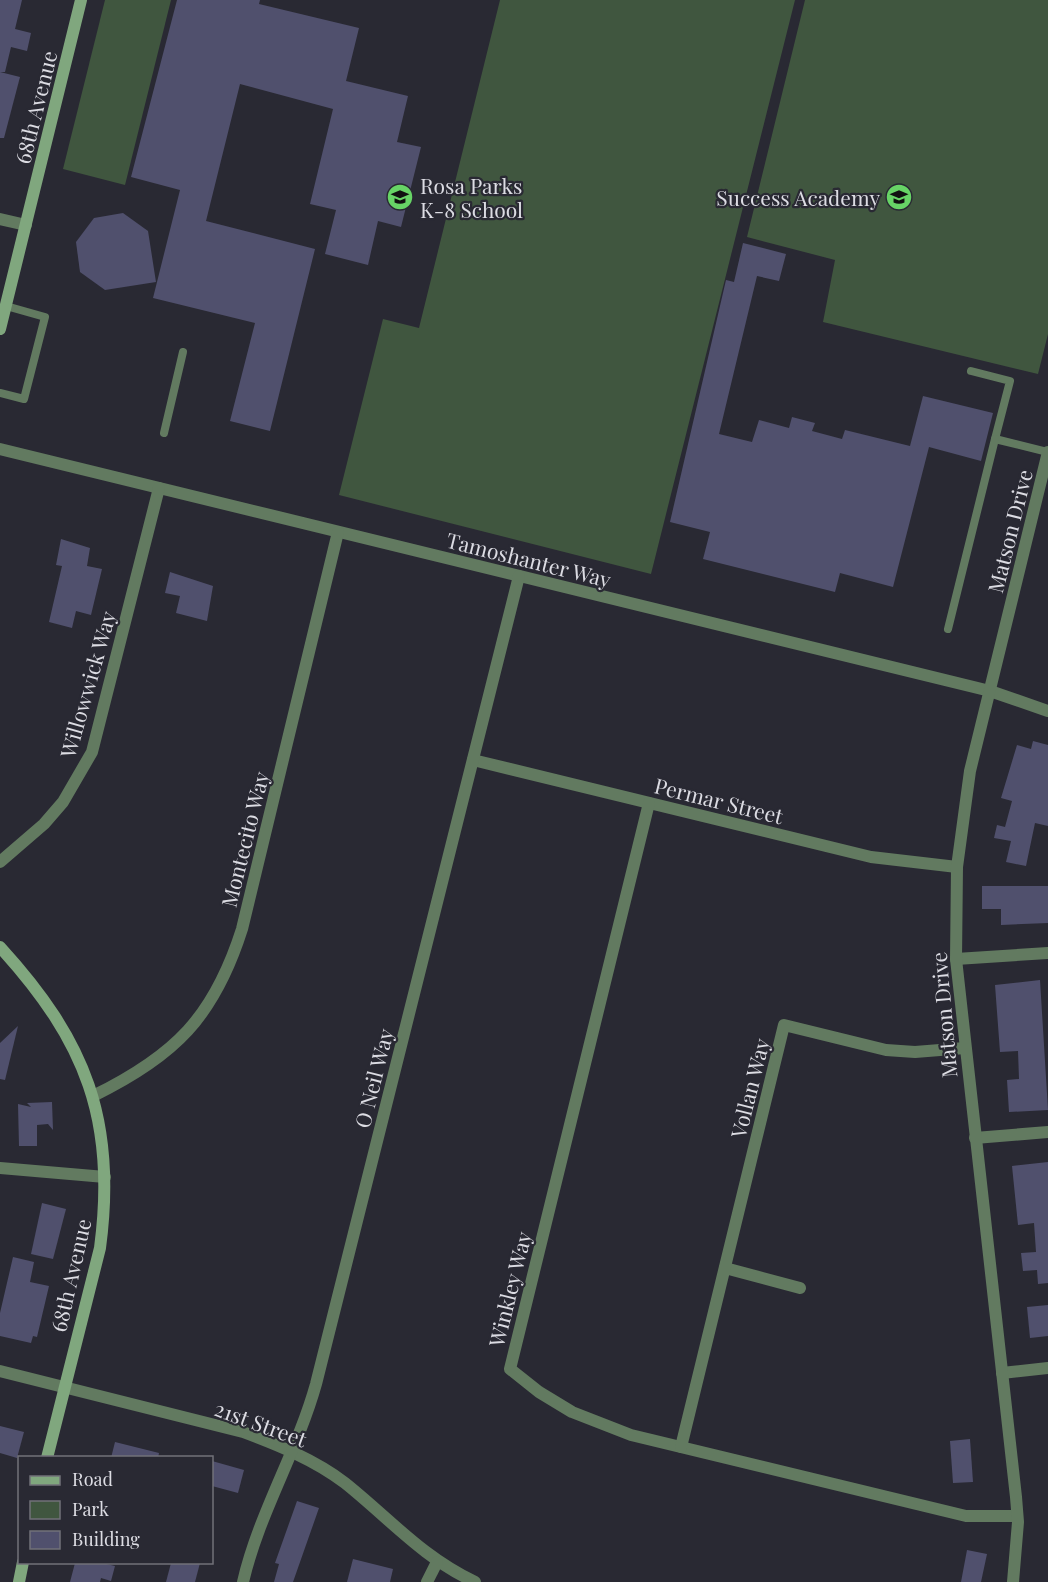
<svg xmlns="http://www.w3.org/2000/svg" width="1048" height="1582" viewBox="0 0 1048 1582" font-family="'Playfair Display',serif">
  <rect width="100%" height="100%" fill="#292933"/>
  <g fill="#40563f">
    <path d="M105,0h66l-46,185 -62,-16z"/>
    <path d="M500,0h295l-144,574 -312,-79 44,-176 36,9z"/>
    <path d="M805,0h243v334l-10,40 -215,-52 12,-62 -88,-23z"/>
  </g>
  <g fill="#50506d">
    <path d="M0,0h22l-7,29 16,4 -4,18 -16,-4 -6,25h-5z"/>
    <path d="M177,0h83l-1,4 100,24 -13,53 62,15 -11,46 24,5 -20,80 -23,-6 -10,44 -43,-11 11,-44 -26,-6 23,-95 -93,-25 -34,137 109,28 -45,182 -40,-10 25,-98 -102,-25 27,-108 -49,-13z"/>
    <path d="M0,72l20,5 -16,61h-4z"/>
    <path d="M123,213l25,18 8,51 -51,8 -25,-18 -4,-30 18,-24z"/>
    <path d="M743,243l43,11 -7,27 -22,-5 -38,158 33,8 7,-22 30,8 3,-11 23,6 -3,8 30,8 3,-9 65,16 13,-50 70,17 -12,48 -52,-14 -36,140 -53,-14 -5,19 -132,-33 7,-27 -40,-10 56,-242 8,2z"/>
    <path d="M61,539l29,9 -3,18 15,3 -11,46 -15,-4 -4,17 -23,-6 13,-56 -6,-1z"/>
    <path d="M170,572l43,14 -6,35 -31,-8 4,-17 -15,-3z"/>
    <path d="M1033,741l15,4v81l-13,-3 -9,43 -20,-4 5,-21 -17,-3 3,-13 8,2 7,-26 -11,-3 16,-53 14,4z"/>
    <path d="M982,886h66v37l-47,2v-16h-19z"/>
    <path d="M1040,980l8,130 -39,2 -2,-32 12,-1 -1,-28 -18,1 -5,-67z"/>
    <path d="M18,1026l-13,54 -5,-1v-36z"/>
    <path d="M52,1102l1,28 -5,-6 -11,1v21h-18l-1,-42 13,3 -4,-4z"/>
    <path d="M1048,1162v121l-10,1 -1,-14 -14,1 -2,-18 15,-1 -2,-29 -16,2 -6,-59z"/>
    <path d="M42,1203l24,6 -13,50 -22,-5z"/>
    <path d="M13,1257l21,5 -4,20 19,4 -12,51 -4,-1 -2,7 -31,-7v-23z"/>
    <path d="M1048,1305v31l-18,2 -3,-31z"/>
    <path d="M0,1426l24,6 -7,26 -17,-5z"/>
    <path d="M970,1439l3,43 -20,1 -3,-42z"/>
    <path d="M115,1442l44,11 -1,5h-47z"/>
    <path d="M212,1461l32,9 -6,23 -26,-7z"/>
    <path d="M297,1501l22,7 -26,74h-19l5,-18 -4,-1z"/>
    <path d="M967,1550l20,4 -6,28h-20z"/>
    <path d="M353,1559l40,10 -3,13h-43z"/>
    <path d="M75,1563h27l13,3 -4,15 -10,-3 -1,4h-30z"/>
    <path d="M171,1563h29l-5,19h-29z"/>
  </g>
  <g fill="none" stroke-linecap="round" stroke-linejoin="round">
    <g stroke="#627a60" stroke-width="8">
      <path d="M971,371l39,10 -15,58 53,13"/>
      <path d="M0,393l24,6 21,-82 -39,-11"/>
      <path d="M164,433l19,-81"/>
      <path d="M948,629l47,-190"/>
    </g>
    <g stroke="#627a60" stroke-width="12">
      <path d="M0,219l26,6"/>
      <path d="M0,449l990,242 58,20"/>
      <path d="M473,760l398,97 86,10"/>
      <path d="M649,803l-139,566 29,23 33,20 59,23 335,81h51"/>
      <path d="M0,862l44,-38 19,-22 29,-50 67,-264"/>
      <path d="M956,959l92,-6"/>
      <path d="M93,1096c82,-40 121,-79 149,-167l96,-397"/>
      <path d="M975,1138l73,-6"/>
      <path d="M0,1168l105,9"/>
      <path d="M725,1268l75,20"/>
      <path d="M0,1371l243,61c35,13 72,28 102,51 45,36 77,74 130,99"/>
      <path d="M1002,1373l46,-5"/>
      <path d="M681,1447l103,-422 102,25 29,2 50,-4"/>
      <path d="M243,1582c16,-69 54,-130 73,-198l203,-808"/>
      <path d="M427,1582l10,-20"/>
      <path d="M1013,1582l5,-60 -2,-25 -60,-538 1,-92 13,-96 78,-319"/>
    </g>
    <g stroke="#80a77e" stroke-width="12">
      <path d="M0,329l81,-329"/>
      <path d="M0,947c86,94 117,174 100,301l-53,210"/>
      <path d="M19,1582l4,-20"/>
    </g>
  </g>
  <defs>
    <symbol id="school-disc" viewBox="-11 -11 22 22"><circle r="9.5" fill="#67d466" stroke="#292933"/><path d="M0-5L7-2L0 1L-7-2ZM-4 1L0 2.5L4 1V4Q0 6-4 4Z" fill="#111"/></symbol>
  </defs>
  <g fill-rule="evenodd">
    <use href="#school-disc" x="385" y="182" width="30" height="30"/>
    <use href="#school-disc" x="884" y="182" width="30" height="30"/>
  </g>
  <g text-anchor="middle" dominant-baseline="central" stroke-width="4.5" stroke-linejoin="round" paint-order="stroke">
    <g font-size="21" fill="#dcdce3" stroke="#292933">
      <text transform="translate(35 107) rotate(-76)">68th Avenue</text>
      <text transform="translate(1009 531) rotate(-76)">Matson Drive</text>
      <text transform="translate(529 559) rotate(14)">Tamoshanter Way</text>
      <text transform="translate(87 684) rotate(-74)">Willowwick Way</text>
      <text transform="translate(719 800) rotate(14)">Permar Street</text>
      <text transform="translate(244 839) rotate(-76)">Montecito Way</text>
      <text transform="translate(943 1015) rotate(-95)">Matson Drive</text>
      <text transform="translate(373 1078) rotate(-76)">O Neil Way</text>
      <text transform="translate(749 1088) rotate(-76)">Vollan Way</text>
      <text transform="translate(70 1275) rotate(-77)">68th Avenue</text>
      <text transform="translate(509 1289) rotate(-76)">Winkley Way</text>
      <text transform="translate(261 1423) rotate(20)">21st Street</text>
    </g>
    <g font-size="21" fill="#dcdce3" stroke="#292933" text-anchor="start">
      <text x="420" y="185">Rosa Parks<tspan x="420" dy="24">K-8 School</tspan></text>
      <text x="880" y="197" text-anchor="end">Success Academy</text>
    </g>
  </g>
  <rect x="18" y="1456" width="195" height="108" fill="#292933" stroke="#717179" stroke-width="1.5"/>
  <rect x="30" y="1476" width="30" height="9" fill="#80a77e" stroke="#717179" stroke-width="1.5"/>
  <text x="72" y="1486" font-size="18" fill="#dcdce3">Road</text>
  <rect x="30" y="1501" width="30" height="18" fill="#40563f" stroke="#717179" stroke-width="1.5"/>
  <text x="72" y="1516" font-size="18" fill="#dcdce3">Park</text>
  <rect x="30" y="1531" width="30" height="18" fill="#50506d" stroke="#717179" stroke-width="1.5"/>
  <text x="72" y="1546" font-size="18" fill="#dcdce3">Building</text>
</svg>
